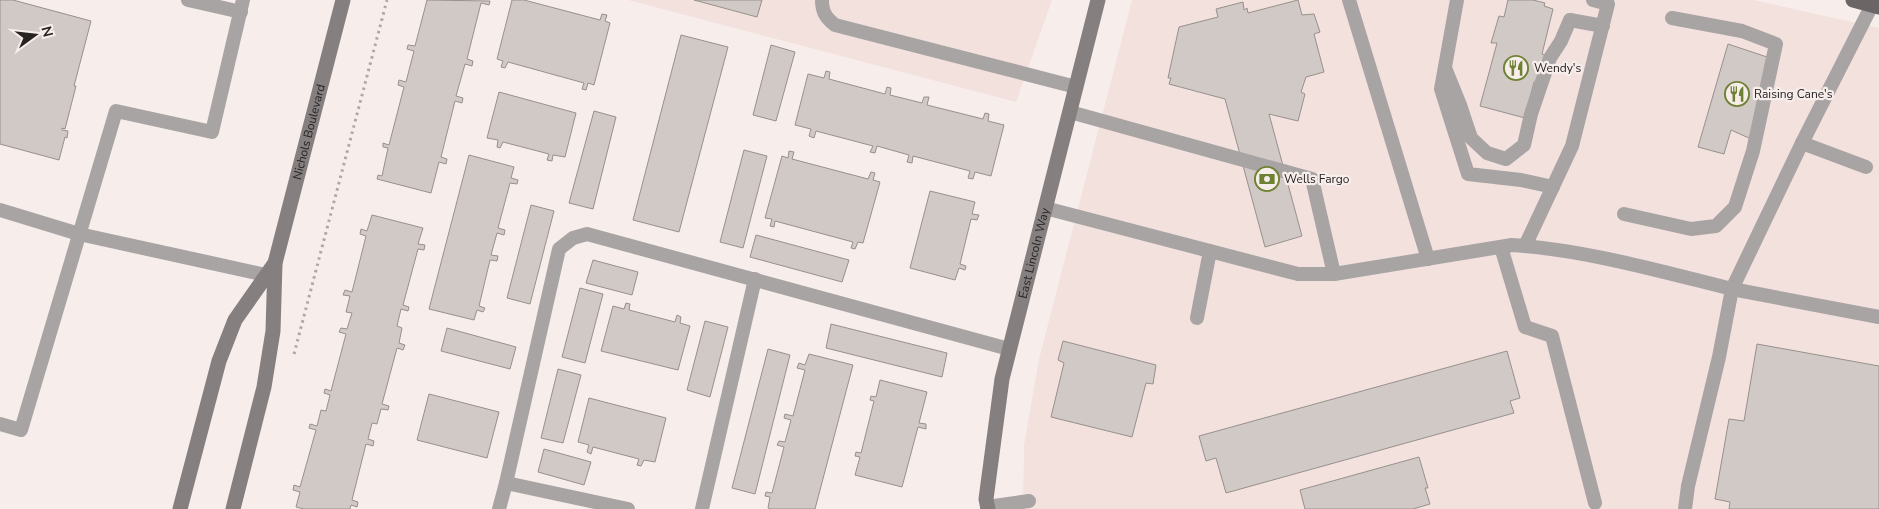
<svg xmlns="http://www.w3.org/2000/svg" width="1879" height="509" viewBox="0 0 1879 509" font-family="'Nunito Sans',sans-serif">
  <rect width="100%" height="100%" fill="#f7eeec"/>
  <g fill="#f3e1de">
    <path d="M628,0h424l-36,102z"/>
    <path d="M1132,0h622l125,28v481h-856l1,-64 15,-86z"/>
  </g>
  <g fill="#d1c9c5" stroke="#97908c">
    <path d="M0,0h13l78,21 -17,65h2l-11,43 -3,-1v2l6,1 -1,7 -2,-1 -6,23 -59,-16z"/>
    <path d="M427,0l63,1 -1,4 -8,-2 -14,56 6,2 -1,5 -7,-2 -9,32 7,2 -1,5 -7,-2 -14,56 6,2 -1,5 -7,-2 -8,31 -54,-14 1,-4 4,1 6,-28 -5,-1v-4l6,2 15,-58 -6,-2 1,-5 7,2 8,-31 -7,-2 1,-4 7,1z"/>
    <path d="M512,0h12l76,20 2,-6 5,1 -2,6 5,2 -16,62 -6,-2 -2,7 -4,-1 2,-6 -76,-21 -3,6 -4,-1 2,-6 -6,-2z"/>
    <path d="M694,0h68l-5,17z"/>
    <path d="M1298,0l4,15 12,-1 6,18 -6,2 10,38 -18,5 -5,15 4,2 -7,27 -29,-7 33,122 -37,11 -40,-148 -56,-15 2,-6h-3l11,-51 39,-10 -2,-8 27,-7 1,8 3,-2 1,5z"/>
    <path d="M1508,0h25l12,3 -1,3 9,3 -11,45 3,1 -7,27h-4l-9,36 -45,-12 17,-63h-6l8,-27 5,1z"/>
    <path d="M681,35l47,12 -49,185 -46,-12z"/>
    <path d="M1728,44l42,14 -19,81 -20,-9 -7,24 -26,-7z"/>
    <path d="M771,45l24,7 -19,69 -23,-6z"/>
    <path d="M826,71l4,1 -1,7 56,15 2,-7 4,1 -1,7 32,8 2,-6h5l-2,8 56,14 2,-6 4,1 -1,7 16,4 -13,51 -16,-4 -2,7 -5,-1 2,-7 -57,-15 -1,7 -5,-1 2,-7 -32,-9 -2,7 -5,-1 3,-6 -57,-15 -2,7 -5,-2 2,-7 -16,-4 13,-51 16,4z"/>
    <path d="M499,92l77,21 -11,44 -12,-2 -1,6 -5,-1 2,-6 -46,-12 -3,6 -3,-1 1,-7 -11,-2z"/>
    <path d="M594,111l22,6 -23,92 -24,-6z"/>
    <path d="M744,150l23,6 -24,92 -23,-6z"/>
    <path d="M789,151l5,1 -2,7 76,20 3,-7 4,1 -2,7 7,2 -17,61 -5,-1 -3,7 -4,-1 2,-6 -78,-21 -1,6 -4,-1 2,-7 -7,-1 17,-62 6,2z"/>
    <path d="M469,155l45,12 -3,11 7,2 -1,4 -7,-1 -12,45 7,2 -1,5 -7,-2 -6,22 7,1 -1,5 -7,-1 -11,46 6,2 -2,4 -6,-2 -3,10 -45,-11z"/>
    <path d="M930,191l45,11 -3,12 7,1 -2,5 -6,-1 -11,45 6,2 -1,4 -6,-2 -4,12 -45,-12z"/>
    <path d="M531,205l23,6 -24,93 -23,-6z"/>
    <path d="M372,215l51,13 -5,16 7,1 -1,5 -6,-1 -15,56 6,2 -1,4 -7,-2 -4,17 5,2 -3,15 6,2 -2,5 -6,-2 -15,56 7,2 -1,4 -7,-1 -4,15 -5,-1 -4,16 6,2 -1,5 -7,-2 -14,56 6,2 -1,5 -6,-2 -1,4h-46l-8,-2 4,-15 -7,-2 1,-5 6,2 16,-57 -7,-2 1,-4 7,2 4,-16 5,1 4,-16 -6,-2 1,-4 6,2 15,-57 -7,-2 2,-4 6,1 5,-16 -6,-1 4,-16 -7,-1 2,-5 7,2 14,-56 -6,-2 1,-5 6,2z"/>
    <path d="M756,235l93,25 -7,22 -92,-25z"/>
    <path d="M593,260l45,12 -6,23 -46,-12z"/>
    <path d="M580,288l23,6 -18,69 -23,-6z"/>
    <path d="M626,303l4,1 -1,6 46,12 2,-7 4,2 -1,6 10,3 -12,44 -77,-19 12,-45 11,3z"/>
    <path d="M705,321l23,6 -18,70 -23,-7z"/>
    <path d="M831,324l116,29 -5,24 -116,-29z"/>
    <path d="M447,328l69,19 -6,22 -69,-18z"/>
    <path d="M1063,341l93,24 -3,19 -7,-1 -14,54 -81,-20 13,-54 -6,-3z"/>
    <path d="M1757,344l122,22v143h-150l1,-7 -15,-3 14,-80 15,2z"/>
    <path d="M768,349l22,6 -35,139 -23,-6z"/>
    <path d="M1507,351l13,47 -10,3 4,12 -288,80 -10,-35 -10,3 -7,-25z"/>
    <path d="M809,354l44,11 -38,144h-44l-3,-1 2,-11 -5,-1 1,-4 6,1 12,-46 -7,-2 2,-4 6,1 6,-22 -7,-2 1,-4 8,2 12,-46 -8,-2 2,-5 6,2z"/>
    <path d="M558,369l23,6 -18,68 -22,-5z"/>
    <path d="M880,380l47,12 -8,31 7,1v5l-8,-2 -16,60 -47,-12 5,-18 -5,-1 1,-4 5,1 13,-52 -4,-1 1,-4 5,1z"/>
    <path d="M429,394l70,18 -12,46 -70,-18z"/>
    <path d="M589,398l77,20 -11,44 -11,-2 -3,6 -4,-1 2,-6 -46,-12 -2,7 -4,-2 2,-7 -11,-3z"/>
    <path d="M544,449l47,13 -7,23 -46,-13z"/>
    <path d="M1419,457l9,31h-3l5,16 -17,5h-108l-5,-19z"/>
  </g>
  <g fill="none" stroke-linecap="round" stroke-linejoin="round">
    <path stroke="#afa7a6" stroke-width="3" stroke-dasharray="2.5 4" stroke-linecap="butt" d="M294,354l93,-354"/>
    <g stroke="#a8a4a4" stroke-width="14">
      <path d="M188,0l53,12"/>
      <path d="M822,0c0,12 4,18 13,25l241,62"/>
      <path d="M1349,0l79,259"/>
      <path d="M1457,0l-16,89 27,85 53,6 32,7"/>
      <path d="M1872,5l-70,138 -70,146 147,28"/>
      <path d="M1445,68l15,37 11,33 16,15 19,6 18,-14 7,-31 19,-56 11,-17 9,-21 33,6"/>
      <path d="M1070,112l242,67 22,95"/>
      <path d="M1802,143l64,24"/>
      <path d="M1045,208l253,66h36l178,-29c75,5 147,26 220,44l-13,68 -31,129 -3,23"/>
      <path d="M0,210l79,24 187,41"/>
      <path d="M1624,214l67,15 25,-3 19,-19 18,-56 23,-107 -34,-13 -70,-13"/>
      <path d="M1525,246l47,-100 36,-142 -15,-4"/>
      <path d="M1501,247l24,80 27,9 43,167"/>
      <path d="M1197,318l13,-67"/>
      <path d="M0,424l21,6 95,-319 96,21 31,-132"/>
      <path d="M506,483l122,26"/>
      <path d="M987,507l42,-6"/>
      <path d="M499,509l7,-26 53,-234 14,-11 14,-4 422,115"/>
      <path d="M702,509l53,-230"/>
    </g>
    <g stroke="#857f7f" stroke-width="15">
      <path d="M180,509l39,-148 16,-41 40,-57"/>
      <path id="s1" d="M233,509l31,-122 9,-56 2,-68 68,-263"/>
      <path id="s2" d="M988,509l-2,-10 16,-120 96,-379"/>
    </g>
    <path stroke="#6c6565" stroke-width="15" d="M1853,0l26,7"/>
  </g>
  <defs>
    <symbol id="restaurant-ring" viewBox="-11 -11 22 22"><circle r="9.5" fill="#f7eeec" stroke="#6f8233" stroke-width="1.5"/><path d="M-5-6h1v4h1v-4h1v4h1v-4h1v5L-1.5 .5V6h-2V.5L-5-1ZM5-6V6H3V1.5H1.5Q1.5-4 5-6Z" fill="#6f8233"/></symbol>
    <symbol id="bank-ring" viewBox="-11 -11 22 22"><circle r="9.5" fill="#f7eeec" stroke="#6f8233" stroke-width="1.5"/><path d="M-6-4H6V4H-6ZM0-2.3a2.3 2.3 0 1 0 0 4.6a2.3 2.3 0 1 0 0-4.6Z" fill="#6f8233"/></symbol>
  </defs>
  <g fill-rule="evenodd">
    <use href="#restaurant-ring" x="1502" y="54" width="28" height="28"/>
    <use href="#restaurant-ring" x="1723" y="80" width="28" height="28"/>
    <use href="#bank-ring" x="1253" y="165" width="28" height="28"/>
  </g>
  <g text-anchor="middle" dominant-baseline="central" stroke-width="4.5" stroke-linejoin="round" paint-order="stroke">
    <g font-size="12" fill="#272323" stroke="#f7eeec" text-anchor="start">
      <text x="1534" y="68">Wendy's</text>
      <text x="1754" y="94">Raising Cane's</text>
      <text x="1284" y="179">Wells Fargo</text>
    </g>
    <g font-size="12" fill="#272323" stroke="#f7eeec">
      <text stroke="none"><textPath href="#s1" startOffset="386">Nichols Boulevard</textPath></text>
      <text stroke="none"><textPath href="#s2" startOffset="261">East Lincoln Way</textPath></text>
    </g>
  </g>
  <g transform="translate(35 35) rotate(75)" stroke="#f7eeec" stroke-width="4" paint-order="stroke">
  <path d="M0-4L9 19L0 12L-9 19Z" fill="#272323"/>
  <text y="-8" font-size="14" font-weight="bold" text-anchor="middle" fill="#272323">N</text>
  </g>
</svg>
